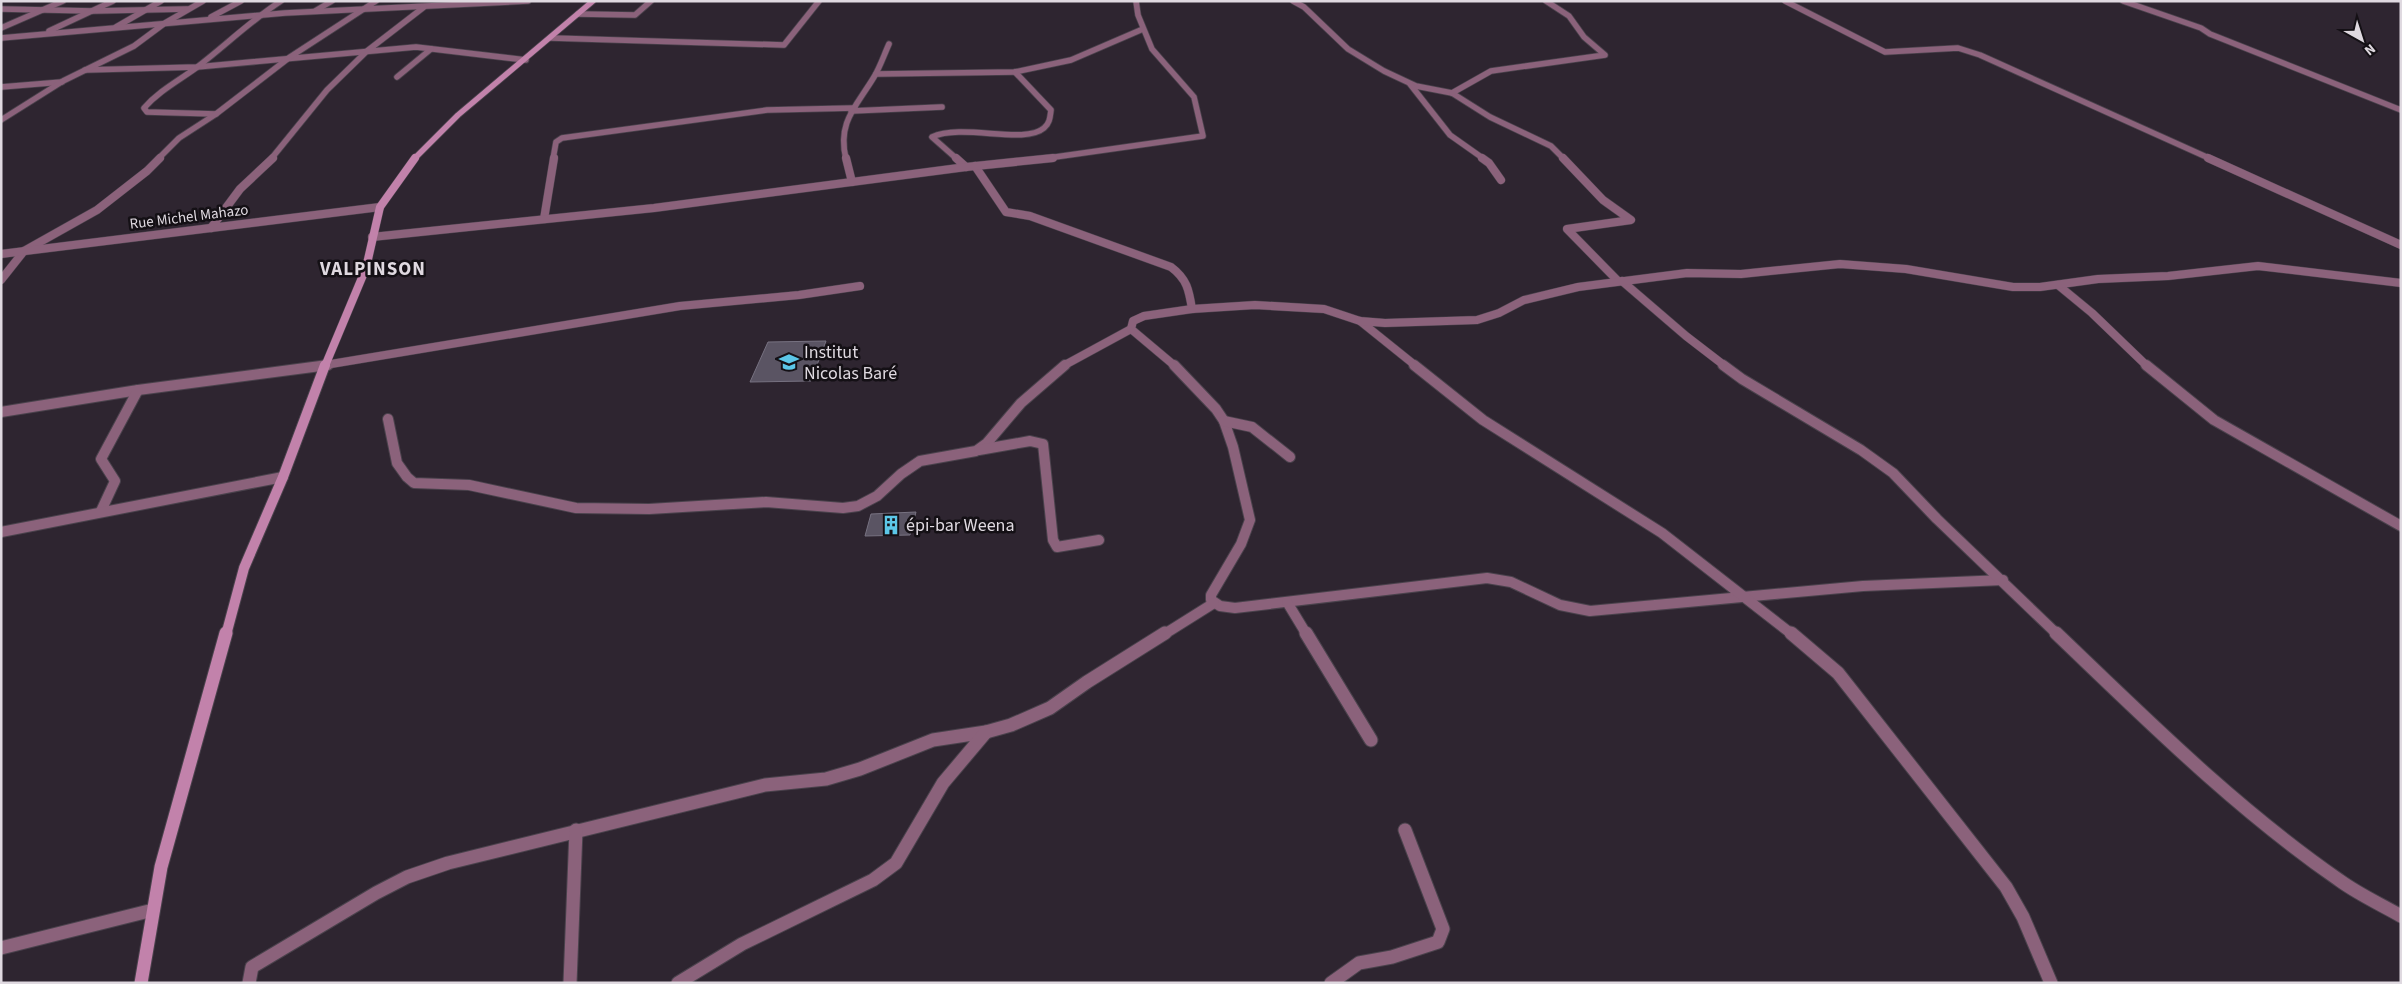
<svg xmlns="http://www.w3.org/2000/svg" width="2402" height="984" viewBox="0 0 2402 984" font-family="'Source Sans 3',sans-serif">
  <rect width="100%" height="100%" fill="#2e2530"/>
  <g fill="#5a5463" stroke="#777281">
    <path d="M826,341l-15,40 -61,1 18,-40z"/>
    <path d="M916,512l-6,23 -45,1 6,-22z"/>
  </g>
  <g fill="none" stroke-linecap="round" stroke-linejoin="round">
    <defs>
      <g id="minor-far3">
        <path d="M1293,1l11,6 44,42 36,22 32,15 36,7 38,24 61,29 13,13"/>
        <path d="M1785,1l100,51 73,-4 22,7 231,104"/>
        <path d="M2123,1l78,27 9,6 191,76"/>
        <path d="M1,9l92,2 94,-2"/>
        <path d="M315,11l17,-10"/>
        <path d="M578,14l57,1 16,-14"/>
        <path d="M211,17l30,-16"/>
        <path d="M116,27l45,-26"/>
        <path d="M1,28l62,-27"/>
        <path d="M49,31l64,-30"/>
        <path d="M1,38l284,-25 243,-12"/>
        <path d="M551,38l233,7 35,-44"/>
        <path d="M85,70l112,-3 219,-20 110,13"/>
        <path d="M876,74l139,-2 56,-12 72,-31"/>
        <path d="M397,77l34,-28"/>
        <path d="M1410,84l40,51 34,24"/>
        <path d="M1,87l61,-5"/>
        <path d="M1452,93l39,-22 114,-16 -21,-18 -15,-21 -23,-15"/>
        <path d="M851,111l91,-4"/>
        <path d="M216,114l-69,-2 -3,-4c15,-17 34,-27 52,-40 29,-22 54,-47 85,-67"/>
        <path d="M1,120l62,-39 71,-35 31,-23 38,-22"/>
        <path d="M158,159l21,-21 37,-24 74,-57 86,-56"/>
        <path d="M271,159l56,-69 40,-39 57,-44"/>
        <path d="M553,159l3,-17 6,-4 205,-28 88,-2"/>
        <path d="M846,159c-9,-37 10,-52 28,-82 6,-10 10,-22 15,-33"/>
        <path d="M957,159l-25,-22c31,-14 92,8 112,-9 6,-5 6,-11 7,-18l-36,-38"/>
        <path d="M1041,159l162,-23 -9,-39 -42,-48 -14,-34 -2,-14"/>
      </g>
      <g id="minor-far2">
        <path d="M846,158l6,24"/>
        <path d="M956,158l10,9"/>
        <path d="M1482,158l7,5 12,17"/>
        <path d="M1563,158l40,42 28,20 -64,9 51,52"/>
        <path d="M2208,158l193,87"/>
        <path d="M975,166l31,46 24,4 141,51c16,12 18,23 21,42"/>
        <path d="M544,219l10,-61"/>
        <path d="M211,228l29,-39 33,-31"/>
        <path d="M372,237l282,-29 312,-41 87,-9"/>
        <path d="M1,280l23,-29 73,-41 50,-39 13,-13"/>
        <path d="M1622,281l64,55 39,30"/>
        <path d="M2058,285l34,28 55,53"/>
        <path d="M1360,321l56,45"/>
        <path d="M319,366l361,-60 119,-11 61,-9"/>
        <path d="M1063,366l68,-37"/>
        <path d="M1175,366l-44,-37 2,-8 11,-5 48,-7 63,-4 69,4 36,12 25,2 92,-3 22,-7 25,-13 54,-13 109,-14 54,1 99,-10 66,5 107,18h27l58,-8 70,-3 90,-10 143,17"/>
      </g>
      <g id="minor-far1">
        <path d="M1174,365l42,44 8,12 9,26 17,73 -9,24 -30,51v5l9,6 15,2 252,-30 24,4 49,23 30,6 273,-25 140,-6"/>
        <path d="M1414,365l69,55 179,113 131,102"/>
        <path d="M1723,365l19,14 119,71 32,23 44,46 121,116"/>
        <path d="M2146,365l68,55 187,106"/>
        <path d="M1,412l137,-22 190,-25"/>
        <path d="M388,419l9,44 10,14 7,6 55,2 107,23 73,1 117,-7 77,6 15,-2 19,-10 24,-22 19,-13 56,-10 11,-8 34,-40 44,-38"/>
        <path d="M1224,421l28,6 38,30"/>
        <path d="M979,450l51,-9 13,3 10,96 4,7 42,-7"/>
        <path d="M101,511l14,-30 -14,-22 37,-69"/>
        <path d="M1,532l282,-55"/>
        <path d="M1287,602l20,33"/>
        <path d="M1163,635l51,-32"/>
      </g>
      <g id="minor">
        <path d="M1306,633l65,107"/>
        <path d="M1791,633l47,40 168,214 17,30 28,66"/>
        <path d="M2056,633c91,87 179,175 283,247 19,14 41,24 62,36"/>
        <path d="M1,948l152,-38"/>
        <path d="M249,983l3,-16 124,-74 31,-16 41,-14 317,-78 61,-6 34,-10 73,-29 53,-8 25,-7 39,-17 37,-26 78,-49"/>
        <path d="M570,983l6,-153"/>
        <path d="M678,983l64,-39 131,-64 23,-17 47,-80 43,-51"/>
        <path d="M1331,983l28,-20 33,-6 46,-15 5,-13 -38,-99"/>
      </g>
      <path id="tertiary" d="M1,254l379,-47"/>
      <path id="secondary-far3" d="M414,159l44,-44 135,-114"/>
      <path id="secondary-far2" d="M325,366l41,-98 14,-61 35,-49"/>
      <path id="secondary-far1" d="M226,635l18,-67 39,-91 42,-112"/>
      <path id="secondary" d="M141,983l20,-116 65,-234"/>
    </defs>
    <use href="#minor-far3" stroke="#4a424c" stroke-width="7"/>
    <use href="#minor-far2" stroke="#4a424c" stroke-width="9"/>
    <use href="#minor-far1" stroke="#4a424c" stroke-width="12"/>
    <use href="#minor" stroke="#4a424c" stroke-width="15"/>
    <use href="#tertiary" stroke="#4a424c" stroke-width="9"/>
    <use href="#secondary-far3" stroke="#4a424c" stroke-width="7"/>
    <use href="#secondary-far2" stroke="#4a424c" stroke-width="9"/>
    <use href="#secondary-far1" stroke="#4a424c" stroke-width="12"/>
    <use href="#secondary" stroke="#4a424c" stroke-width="15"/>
    <use href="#minor-far3" stroke="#8b627b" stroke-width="5.5"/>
    <use href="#minor-far2" stroke="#8b627b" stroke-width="8"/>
    <use href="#minor-far1" stroke="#8b627b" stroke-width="10"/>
    <use href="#minor" stroke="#8b627b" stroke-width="13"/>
    <use href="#tertiary" stroke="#8b627b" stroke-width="8"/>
    <use href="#secondary-far3" stroke="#c282ab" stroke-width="5.5"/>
    <use href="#secondary-far2" stroke="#c282ab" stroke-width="8"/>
    <use href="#secondary-far1" stroke="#c282ab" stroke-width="10"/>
    <use href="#secondary" stroke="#c282ab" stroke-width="13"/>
  </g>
  <defs>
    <symbol id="school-bare" viewBox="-9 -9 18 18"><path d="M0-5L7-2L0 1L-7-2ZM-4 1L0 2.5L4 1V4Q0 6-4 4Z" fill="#5cc7e8" stroke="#141015" stroke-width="2.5" paint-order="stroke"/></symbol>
    <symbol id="building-bare" viewBox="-9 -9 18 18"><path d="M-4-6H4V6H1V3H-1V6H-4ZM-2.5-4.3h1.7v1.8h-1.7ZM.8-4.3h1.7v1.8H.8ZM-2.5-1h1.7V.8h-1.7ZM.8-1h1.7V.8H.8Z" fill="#5cc7e8" stroke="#141015" stroke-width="2.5" paint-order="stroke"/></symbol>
  </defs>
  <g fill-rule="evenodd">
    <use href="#school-bare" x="775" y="348" width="28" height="28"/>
    <use href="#building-bare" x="877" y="511" width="28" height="28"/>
  </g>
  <g text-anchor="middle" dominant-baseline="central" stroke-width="5" stroke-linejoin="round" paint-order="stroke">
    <g font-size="15" fill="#dfd9e0" stroke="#141015">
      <text transform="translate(189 217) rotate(-7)">Rue Michel Mahazo</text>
    </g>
    <g font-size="18" fill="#dfd9e0" stroke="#141015" text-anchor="start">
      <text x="804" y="352">Institut<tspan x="804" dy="21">Nicolas Baré</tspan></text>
      <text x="906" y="525">épi-bar Weena</text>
    </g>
    <g font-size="19" font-weight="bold" letter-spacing="1" fill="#dfd9e0" stroke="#141015">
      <text x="373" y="269">VALPINSON</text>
    </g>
  </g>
  <rect width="2402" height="984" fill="none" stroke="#dfd9e0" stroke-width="5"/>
  <g transform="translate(2362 40) rotate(141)" stroke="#141015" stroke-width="4" paint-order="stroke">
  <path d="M0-4L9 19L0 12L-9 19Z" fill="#dfd9e0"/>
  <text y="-8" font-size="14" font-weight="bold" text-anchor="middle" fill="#dfd9e0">N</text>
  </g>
</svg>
